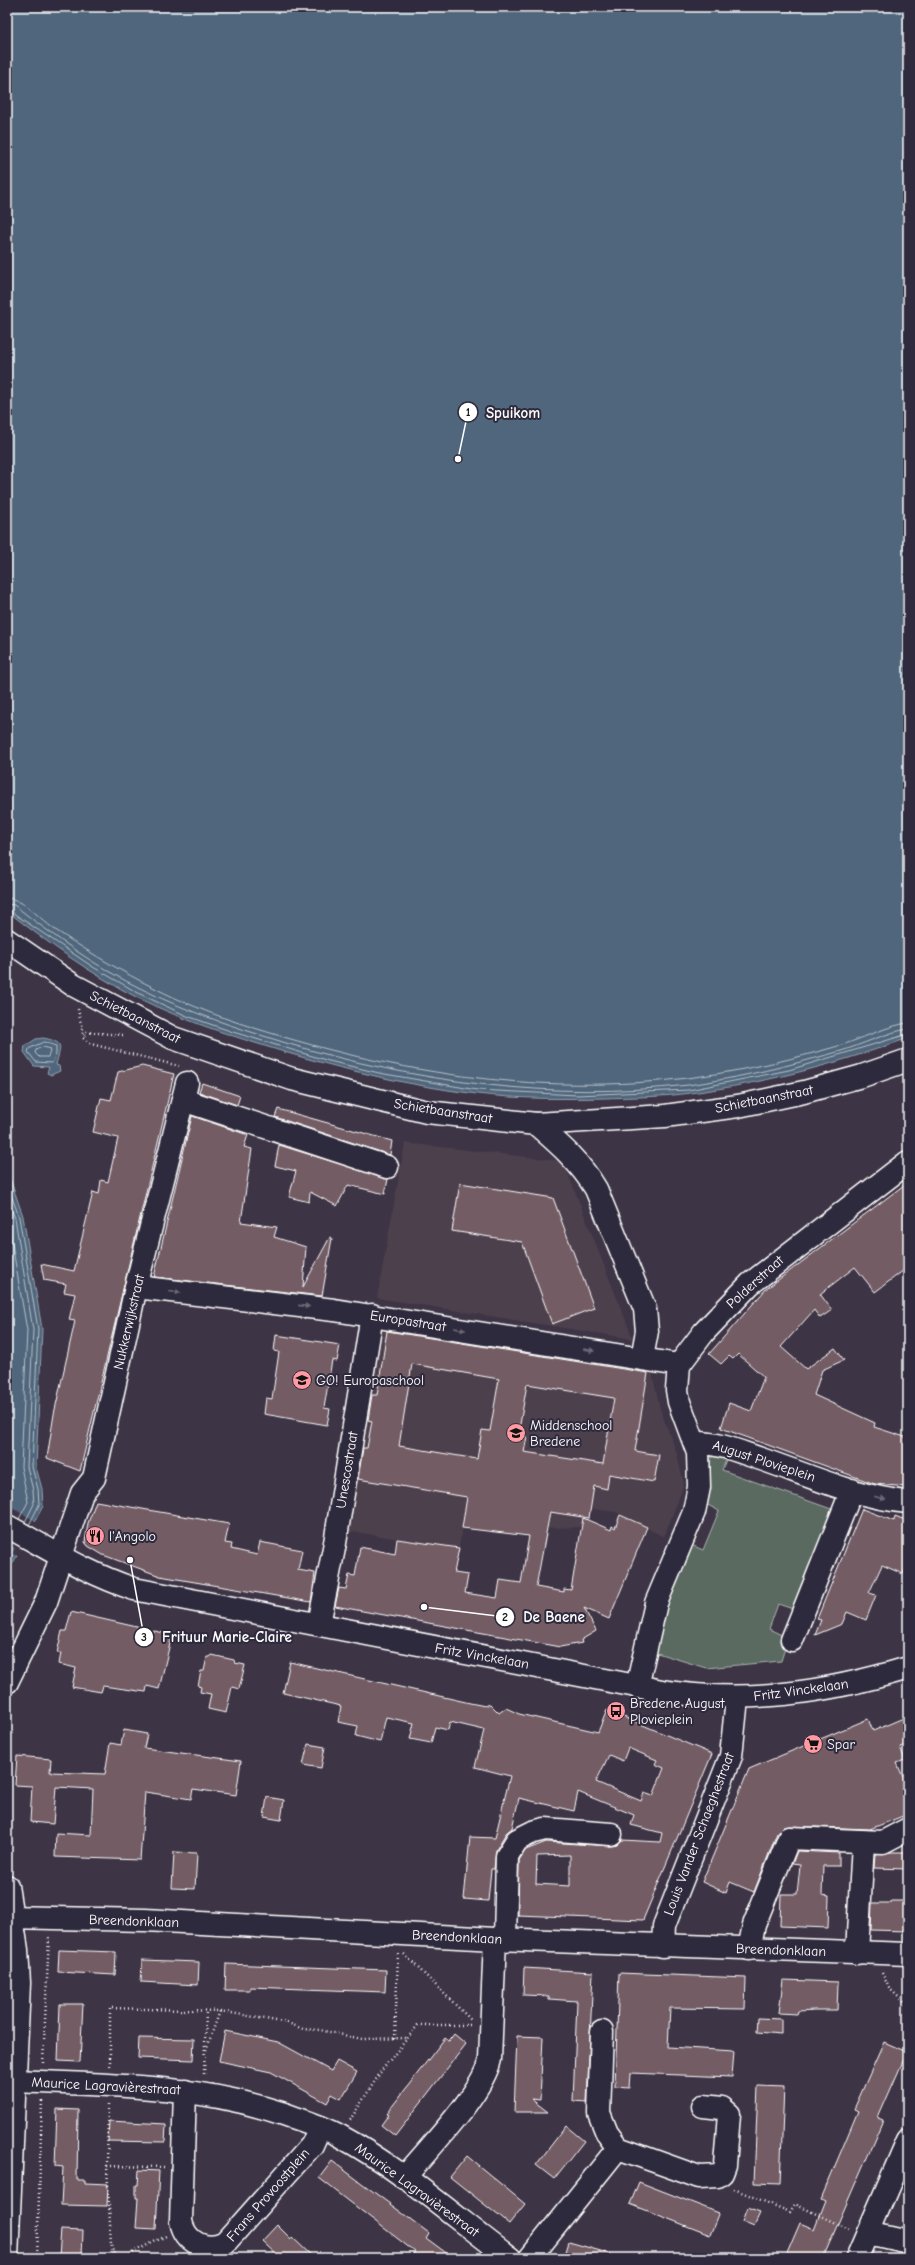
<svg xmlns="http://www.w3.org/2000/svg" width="915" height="2265" viewBox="0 0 915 2265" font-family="'Comic Neue',sans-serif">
  <rect width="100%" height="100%" fill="#3d3445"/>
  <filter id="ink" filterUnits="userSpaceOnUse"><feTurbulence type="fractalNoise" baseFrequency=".025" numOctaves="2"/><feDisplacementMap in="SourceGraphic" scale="8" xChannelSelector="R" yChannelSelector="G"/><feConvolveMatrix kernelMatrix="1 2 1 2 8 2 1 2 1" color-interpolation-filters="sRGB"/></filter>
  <g filter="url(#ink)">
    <g fill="#4d404e">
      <path d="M405,1143l158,18 70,178 -256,-41z"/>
      <path d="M379,1328l273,44 8,37 16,42 8,33 -20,53 -48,-25 -25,-3 -4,18 -46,1 -37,-5 -2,11 -40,-6 -3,20 -112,-17z"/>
    </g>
    <path fill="#5a6a61" stroke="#acb4b0" d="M715,1455h13l-6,15 112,40 -41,99 -15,-5 -9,25 19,9 -7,23 -75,7 -52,-16 11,-49 24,-59 14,6 16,-39 -13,-7 4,-29v-16z"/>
    <g fill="#50667b" stroke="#96a3b0">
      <path d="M7,7h901v1031c-70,26 -143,45 -217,55 -28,4 -57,4 -86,5 -42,1 -86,1 -128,-4 -67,-8 -132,-24 -196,-43 -49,-15 -97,-30 -143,-53 -47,-24 -89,-54 -131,-87z"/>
      <path d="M43,1038c23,4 17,9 13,27l3,1 1,5 -9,4 -4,-2 2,-6 -15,-1 -10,-14 1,-6 11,-7z"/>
      <path d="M7,1170l16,46 19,113 -6,138 6,22 1,17 -30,57 -6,8z"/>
    </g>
    <path fill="#3d3445" d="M7,1505l30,17 -18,34 -7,-2 3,-6 -8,-4z"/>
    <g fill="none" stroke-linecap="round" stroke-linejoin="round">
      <g stroke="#b9c2ca" stroke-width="1">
        <path d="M7,898c17,1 33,21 47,31 57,38 116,71 182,93 163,54 327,80 497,49 38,-7 75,-16 112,-27 18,-6 45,-19 63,-21"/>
        <path d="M7,904l7,1c41,32 83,63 130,85 46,23 94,38 142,53 130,39 266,58 402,42 52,-7 103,-20 153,-34 21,-6 46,-19 67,-22"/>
        <path d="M7,909l86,58 47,27 47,22 46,16 96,29 50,12 98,17 100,5 112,-5 100,-20 119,-36"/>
        <path d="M44,1042l12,4v8l-4,9 -16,-1 -8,-10 1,-3z"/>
        <path d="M43,1047l8,2 -3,8h-9l-4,-4 1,-3z"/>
        <path d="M7,1183l12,34 19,112 -6,138 6,22 1,16 -10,20"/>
        <path d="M7,1198l8,20 18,112 -6,137 6,23 1,14 -9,18"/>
        <path d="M7,1215l20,115 -6,137 7,35 -9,17"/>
      </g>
    </g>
    <g fill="#735b64" stroke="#fff" fill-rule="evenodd">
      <path d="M142,1066l32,8 -94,397 -33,-13 7,-44 21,-93 -6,-1 6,-26 -11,-2 2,-8 -22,-4 -3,-16 33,7 19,-79 6,2 2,-14 7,2 10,-44 -25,-6 8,-34 10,2 7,-28z"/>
      <path d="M202,1083l38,13 -3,9 -38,-13z"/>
      <path d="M278,1109l114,32 -2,14 -115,-38z"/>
      <path d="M192,1116l56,19 -4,12 8,2 -11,73 36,5 -3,10 32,10 -3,40 27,-50 2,1 -10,58 -168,-19z"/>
      <path d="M279,1145l109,34 -3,15 -37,-9 -11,21 -27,-14 -1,10 -20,-5 7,-26 -21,-5z"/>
      <path d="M908,1182v85l-33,25 -20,-25 -35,27 12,16 -12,8 -6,-8 -33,37 25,22 29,-21 9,12 -22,10 -8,25 61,28 -1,4 34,11v49l-33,-3 -154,-56 8,-25 22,8 13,-34 -26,-23 -5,5 -4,-3 -8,8 -12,-10 57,-65z"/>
      <path d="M460,1183l93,15 41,110 -42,16 -30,-82 -70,-11z"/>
      <path d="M387,1331l261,42 -13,78 24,4 -5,27 -45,-8 -2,15 -13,-3 -5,32 -39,-6 -14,75 28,5v-3l7,1 12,-72 28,12 1,-4 3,2 5,-13 27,12 -38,92 -25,-11 12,23 -15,9 1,3 -22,4 -225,-41 4,-18 7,1 3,-14 6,1 5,-29 35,7 2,-15 62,9 -5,25 14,2 -3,18 32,5 3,-18 21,3 8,-47 -67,-8 5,-31 -109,-18 5,-31h4l5,-27 -4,-1 4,-25h5zM412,1364l87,15 -9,52 -8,-1 -5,29 -78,-13zM527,1384l87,14 -11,66 -79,-12 3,-15 -9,-1z"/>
      <path d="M276,1335l64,10 -3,16 -5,-1 -8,48 6,1 -3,16 -63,-11 2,-16 6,1 7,-47 -5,-1z"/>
      <path d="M96,1501l133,23 -4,19 7,1 -1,5 26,6 3,-13 42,8 -4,20 17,3 -4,29 -151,-26 -57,-21 -15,-9 -3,-4 3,-19z"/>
      <path d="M862,1509l32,12 1,-5 13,5v41l-5,12 -21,-9 -13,28 7,2 -10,25 -19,-8 -5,12 -27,11 6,-15 -4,-1z"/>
      <path d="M71,1612l101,23 -13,54 -12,-3 -1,6 -43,-6 -2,6 -29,-5 4,-19 -17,-4 2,-11h-4l5,-22h4z"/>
      <path d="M212,1655l22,5 1,3 10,2 -6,24 -7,-2 -6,26 -18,-4 3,-15 -11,-2 1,-5 -3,-1 3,-15h3l3,-14h3z"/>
      <path d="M290,1662l180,41 15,3 5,-2 9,9 7,-5 13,6 79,18 9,-22 105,44 -69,166 -125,-5 1,-55 7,-10 20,-8 64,4 7,-1 5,-5 38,2 2,-9 -31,-8 3,-10 -56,-23 -4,19 -55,-13 -7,30 -6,5 -10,17 -2,19h-3l-3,32 -24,-2 6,-62 25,1 15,-62 -35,-9 9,-37 -34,-8 -2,8 -13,-3 -4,16 -21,-4 4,-16 -28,-6 -6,25 -24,-6 2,-10 -20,-4 3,-16 -58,-13zM628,1748l29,12 -2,4 9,4 -11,28 -9,-3 -3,8 -45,-19 13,-27 14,6zM570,1855v31l-34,-2 1,-28z"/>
      <path d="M908,1716v28l-8,3 5,13 -8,3 11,26v25l-38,15 -80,-3 -7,1 -6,6 -23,59 -24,-10 -4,11 -24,-11 47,-113 119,-50 5,12z"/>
      <path d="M124,1730l23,4 -3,14 97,13 -5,34 -43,-6 -2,10 -46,-7 -5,68 -85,-3 1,-24 35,2 2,-46 -37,-2 -3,37 -23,-2 2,-36 -17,-1 2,-29 34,3 -1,13 55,2 5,-31 11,2z"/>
      <path d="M308,1744l17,3 -4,21 -18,-3z"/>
      <path d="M267,1797l17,3 -3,20 -17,-3z"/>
      <path d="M797,1851l42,2v13h-16l-1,29 7,1 -1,32 -48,-2 1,-32h16l3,-29 -8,-1z"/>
      <path d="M174,1852l23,1 -2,36 -23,-1z"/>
      <path d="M892,1852h16v17l-34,-1 1,-14z"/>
      <path d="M891,1901h17v30l-37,-1 1,-27h19z"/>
      <path d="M59,1950l57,2 -1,23 -57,-3z"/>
      <path d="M142,1960l57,2 -1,23 -57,-3z"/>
      <path d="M226,1964l160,6 -1,22 -135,-5v3h-25z"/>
      <path d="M524,1968l69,4 -6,130 -14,-1 4,-100 -28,-2v-3l-26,-1z"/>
      <path d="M619,1973l127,5 -1,31 -75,-1 -2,39 66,4 -2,26 -102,-4 -1,15 -14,-1z"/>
      <path d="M783,1980l55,2 -1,28h-23l-16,1 -1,3 -18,-1z"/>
      <path d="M60,2004h23l-3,58 -22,-1z"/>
      <path d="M758,2018l23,1v15l-24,-2z"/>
      <path d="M225,2031l53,11 53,29 6,-10 20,11 -16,27 -9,-5 -5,9 -56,-31 -52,-11z"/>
      <path d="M454,2034l12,10 -71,92 -14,-11 8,-11 -2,-1 58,-75 4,3z"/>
      <path d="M517,2036l26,1 -3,63 -9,-1 17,13h-34z"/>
      <path d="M139,2038l55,1 -1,21 -55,-2z"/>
      <path d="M884,2042l23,10 -29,66 5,2 -60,138h-38l15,-35 14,6 11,-28 -4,-2 37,-88 -4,-2z"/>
      <path d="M758,2086l26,1 -4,97 -26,-1z"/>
      <path d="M57,2109l21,1 -1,70h8v3l23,1 -1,22 -46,-1 2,-38 -8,-1z"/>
      <path d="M109,2121l57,3 -1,18 -57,-1z"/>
      <path d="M566,2126l18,15 -30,38 -18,-14z"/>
      <path d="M467,2156l58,48 -16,20 -59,-47z"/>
      <path d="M332,2161l97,72 -3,5 27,20h-42l4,-6 -96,-74z"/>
      <path d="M139,2170l20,1 -3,58 -20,-1 2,-30h-2v-13h2z"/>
      <path d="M639,2182l80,31 -9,22 -80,-31z"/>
      <path d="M747,2208l13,5 -6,13 -12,-5z"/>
      <path d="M277,2225l14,14 1,-2 22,21h-34l-18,-17z"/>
      <path d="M61,2230l22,1 -1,26 -23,-1z"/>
      <path d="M569,2242l42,12 -1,4h-46z"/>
    </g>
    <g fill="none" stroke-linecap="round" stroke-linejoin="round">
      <defs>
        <g id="minor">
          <path d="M7,940l66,45 100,53 119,41 135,33 109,12 129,-8 73,-10 66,-14 58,-16 46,-16"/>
          <path d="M183,1100l204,67"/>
          <path d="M536,1124c23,20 44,38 60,65l49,120 2,22 -5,27"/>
          <path d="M136,1287l198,23 345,55"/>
          <path d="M695,1443c23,-1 45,9 66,16 47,16 97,39 147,43"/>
          <path d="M7,1526c44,24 79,47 127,63l528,102c85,13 164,2 246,-23"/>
          <path d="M319,1624l16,-81 37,-228"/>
          <path d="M792,1640l60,-150"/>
          <path d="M7,1682l39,-80 36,-109 12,-15 42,-191 51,-204"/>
          <path d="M637,1687l19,-84 38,-91 5,-25 -1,-34 -19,-51 -2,-12 2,-25 25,-33 46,-48 158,-122"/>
          <path d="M7,1886l10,64 2,33 -12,275"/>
          <path d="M7,1917l138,3 350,19 413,15"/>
          <path d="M505,1940l2,-84 10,-16 16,-8 12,-3 66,5"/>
          <path d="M663,1946l1,-20 67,-170 6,-58"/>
          <path d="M749,1949l5,-24 35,-87 94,4 25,-13"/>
          <path d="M857,1953l6,-111"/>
          <path d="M15,2081c92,4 177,3 266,32 20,7 41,13 59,23 61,33 115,81 170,122"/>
          <path d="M185,2091l-4,130c4,21 25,32 44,22l87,-98 8,-18"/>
          <path d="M618,2148l81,29 19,-1 4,-3 3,-8 4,-51 -7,-6 -19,-2"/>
          <path d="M404,2178c24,-29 79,-85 86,-119l5,-120"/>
          <path d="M868,2233l40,9"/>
          <path d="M530,2258l88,-110 -11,-15 -8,-20 3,-81"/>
          <path d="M857,2258l51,-118"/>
        </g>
      </defs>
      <use href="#minor" stroke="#fff" stroke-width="25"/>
      <g stroke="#fff" stroke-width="2.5" stroke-dasharray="1 3" stroke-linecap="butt">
        <path d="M78,1009l5,25"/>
        <path d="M123,1035l-37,-3 -3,6 8,6 88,22"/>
        <path d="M404,1954l68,67"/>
        <path d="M882,1973l7,15 19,18"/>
        <path d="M395,2039l3,-86"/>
        <path d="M206,2050l14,-39"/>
        <path d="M43,2063l6,-126"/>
        <path d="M110,2066v-58l110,3 68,12 15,6 17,1 42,9 45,-1"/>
        <path d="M204,2074l2,-63"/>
        <path d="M108,2105l-1,61 4,77 4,15"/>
        <path d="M350,2120l32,-50 36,-45h54"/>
        <path d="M107,2166l57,1"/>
        <path d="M734,2189l56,23 5,-8 53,25"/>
        <path d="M37,2258l5,-158"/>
        <path d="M122,2258l44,-22"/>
      </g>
      <use href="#minor" stroke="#2f2a3d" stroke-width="22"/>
    </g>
    <defs><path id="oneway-solid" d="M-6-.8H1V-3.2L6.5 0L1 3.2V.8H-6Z"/></defs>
    <g fill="#6d6a77">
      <use href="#oneway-solid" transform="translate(175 1292) rotate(6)"/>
      <use href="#oneway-solid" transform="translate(304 1306) rotate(6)"/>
      <use href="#oneway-solid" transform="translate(460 1329) rotate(9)"/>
      <use href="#oneway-solid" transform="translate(589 1350) rotate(9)"/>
      <use href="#oneway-solid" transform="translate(880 1498) rotate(16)"/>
    </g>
  </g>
  <defs>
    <symbol id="school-disc" viewBox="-11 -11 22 22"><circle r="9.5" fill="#ff9aa2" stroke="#2f2a3d"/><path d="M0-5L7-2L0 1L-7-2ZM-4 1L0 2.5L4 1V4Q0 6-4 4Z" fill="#111"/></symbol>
    <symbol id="restaurant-disc" viewBox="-11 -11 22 22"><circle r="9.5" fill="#ff9aa2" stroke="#2f2a3d"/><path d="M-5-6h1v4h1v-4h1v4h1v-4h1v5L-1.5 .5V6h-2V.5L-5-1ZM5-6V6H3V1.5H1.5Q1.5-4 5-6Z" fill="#111"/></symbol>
    <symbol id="bus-disc" viewBox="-11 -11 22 22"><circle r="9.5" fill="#ff9aa2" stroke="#2f2a3d"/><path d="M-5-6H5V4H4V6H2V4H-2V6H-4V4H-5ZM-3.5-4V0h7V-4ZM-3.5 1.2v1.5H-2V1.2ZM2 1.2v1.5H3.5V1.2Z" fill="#111"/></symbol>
    <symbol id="supermarket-disc" viewBox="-11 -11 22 22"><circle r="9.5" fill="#ff9aa2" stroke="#2f2a3d"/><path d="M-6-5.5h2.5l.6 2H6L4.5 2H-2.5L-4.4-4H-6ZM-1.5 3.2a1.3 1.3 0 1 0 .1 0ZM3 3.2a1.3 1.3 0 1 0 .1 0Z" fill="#111"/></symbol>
  </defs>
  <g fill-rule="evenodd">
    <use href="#school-disc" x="291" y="1369" width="22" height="22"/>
    <use href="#school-disc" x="505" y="1422" width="22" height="22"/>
    <use href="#restaurant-disc" x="84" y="1525" width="22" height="22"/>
    <use href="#bus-disc" x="605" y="1700" width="22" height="22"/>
    <use href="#supermarket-disc" x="802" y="1733" width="22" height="22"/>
  </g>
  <g text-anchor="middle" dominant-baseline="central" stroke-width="4" stroke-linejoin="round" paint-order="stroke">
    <g font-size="14" fill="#fff" stroke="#2f2a3d">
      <text transform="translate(135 1017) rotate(27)">Schietbaanstraat</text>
      <text transform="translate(764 1099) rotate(-11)">Schietbaanstraat</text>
      <text transform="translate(443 1111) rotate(9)">Schietbaanstraat</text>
      <text transform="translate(755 1282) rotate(-42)">Polderstraat</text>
      <text transform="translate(408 1321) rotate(9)">Europastraat</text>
      <text transform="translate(129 1322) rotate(-77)">Nukkerwijkstraat</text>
      <text transform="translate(764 1461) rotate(18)">August Plovieplein</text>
      <text transform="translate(347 1470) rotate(-81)">Unescostraat</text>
      <text transform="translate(482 1656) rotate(10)">Fritz Vinckelaan</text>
      <text transform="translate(801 1690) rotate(-8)">Fritz Vinckelaan</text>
      <text transform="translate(699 1834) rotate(-69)">Louis Vander Schaeghestraat</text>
      <text transform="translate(134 1921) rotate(2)">Breendonklaan</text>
      <text transform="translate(457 1937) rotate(3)">Breendonklaan</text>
      <text transform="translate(781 1950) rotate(2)">Breendonklaan</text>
      <text transform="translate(106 2086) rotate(3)">Maurice Lagravièrestraat</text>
      <text transform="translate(417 2190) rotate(36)">Maurice Lagravièrestraat</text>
      <text transform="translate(268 2195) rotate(-49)">Frans Provoostplein</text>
    </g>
    <g font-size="14" fill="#fff" stroke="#2f2a3d" text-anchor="start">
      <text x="316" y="1380">GO! Europaschool</text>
      <text x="530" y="1425">Middenschool<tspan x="530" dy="16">Bredene</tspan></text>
      <text x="109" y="1536">l'Angolo</text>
      <text x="630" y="1703">Bredene August<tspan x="630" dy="16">Plovieplein</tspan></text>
      <text x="827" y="1744">Spar</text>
    </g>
  </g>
  <path fill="none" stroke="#fff" stroke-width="1.5" d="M458 459L468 412M424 1607L505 1617M130 1560L144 1637"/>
  <g fill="#fff" stroke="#2f2a3d" stroke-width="1.5">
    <circle cx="458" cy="459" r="4"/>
    <circle cx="424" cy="1607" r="4"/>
    <circle cx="130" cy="1560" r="4"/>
    <circle cx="468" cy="412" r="10"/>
    <circle cx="505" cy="1617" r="10"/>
    <circle cx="144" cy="1637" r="10"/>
  </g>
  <g font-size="12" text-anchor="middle" font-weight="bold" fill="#111">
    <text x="468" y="416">1</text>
    <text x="505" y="1621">2</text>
    <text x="144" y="1641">3</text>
  </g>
  <g font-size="15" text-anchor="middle" font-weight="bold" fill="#fff" stroke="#2f2a3d" stroke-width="4" stroke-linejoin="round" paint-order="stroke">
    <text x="513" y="418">Spuikom</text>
    <text x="554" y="1622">De Baene</text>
    <text x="227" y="1642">Frituur Marie-Claire</text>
  </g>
  <rect width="915" height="2265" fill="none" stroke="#2f2a3d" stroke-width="24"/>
  <rect x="12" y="12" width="891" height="2241" fill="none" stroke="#fff" stroke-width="1.5" filter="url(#ink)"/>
</svg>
